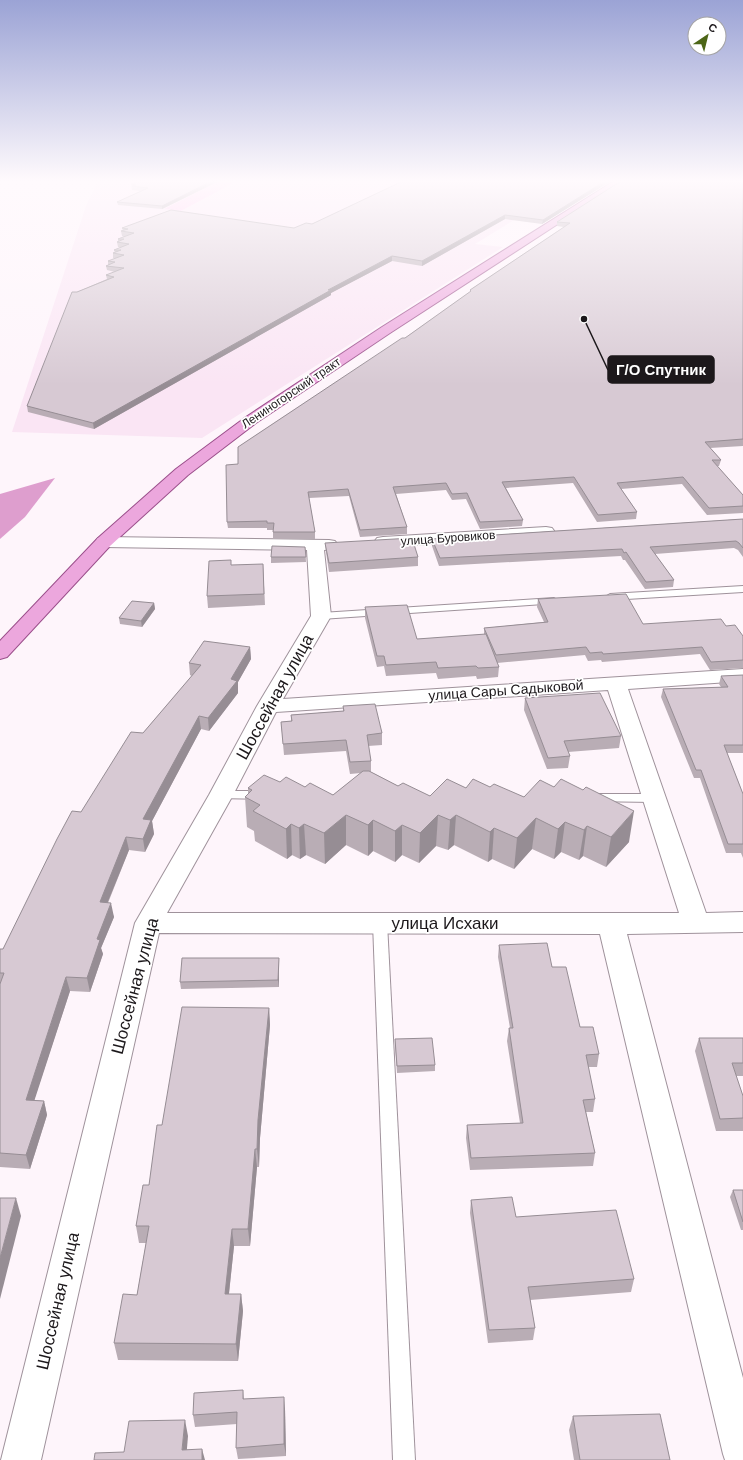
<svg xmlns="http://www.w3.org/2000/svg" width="743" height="1460" viewBox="0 0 743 1460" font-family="Helvetica,sans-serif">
<rect width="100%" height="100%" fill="#fef5fb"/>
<polygon fill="#fae5f4" points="98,181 219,181 164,209 181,211 237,181 571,181 555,195 475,244 503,247 202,438 12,432 86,206"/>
<polygon fill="#febeee" points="219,181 237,181 181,211 164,209"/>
<polygon fill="#de9ece" points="55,478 25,517 0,539 0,494"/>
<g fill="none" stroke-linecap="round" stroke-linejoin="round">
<defs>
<g id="service">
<polygon points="743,586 743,592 610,600 605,597 610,594"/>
<polygon points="554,598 559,601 558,603 321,619 316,616 321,613"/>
<polygon points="221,791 262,791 267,792 268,795 267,798 262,799 216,798 215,795 216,792"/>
<polygon points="590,794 654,794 659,795 660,798 659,801 654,802 585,801 584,798 585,795"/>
<polygon points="380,918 385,919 387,923 415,1460 393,1460 373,923 375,919"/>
</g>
<g id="minor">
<polygon points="546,527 552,528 555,532 552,536 383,547 377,546 374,542 377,538 383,537"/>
<path d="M104,537L329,540L335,541L338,545L335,549L324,550L331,616L283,699L743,669V681L628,689L706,913L743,912V932L627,934L743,1378V1460H725L723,1454L600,934L159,933L41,1460H1L135,923L209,795L257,706L311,616L307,550L104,547L98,546L95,542L98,538ZM608,690L679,913H167L233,795L276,712Z"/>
</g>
<polygon id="primary" points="614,181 624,181 390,333 256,423 188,475 110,546 7,657 0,659 0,641 98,538 176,469 246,417 382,327"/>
</defs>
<use href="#service" stroke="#9f929b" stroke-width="2"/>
<use href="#minor" stroke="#9f929b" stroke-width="2"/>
<use href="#primary" stroke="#9b4f8b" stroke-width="2"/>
<use href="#service" fill="#fff" fill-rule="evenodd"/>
<use href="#minor" fill="#fff" fill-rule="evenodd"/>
<use href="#primary" fill="#eca7dd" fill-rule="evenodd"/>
</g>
<g fill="#b9adb5">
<polygon points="219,181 162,209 118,205 117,202 142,191 132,190 131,184"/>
<polygon points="403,181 611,181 542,224 505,219 422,266 392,261 331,293 331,295 94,429 28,412 27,406 77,292 107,279 106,275 115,272 107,270 106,266 108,265 108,261 115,259 113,258 113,253 115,253 114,250 121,247 118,247 117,242 118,241 118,239 124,236 122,236 121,231 123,231 122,228 294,228 312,224"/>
<polygon points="743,181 743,446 710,448 721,460 719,466 717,466 743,495 743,513 707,515 682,484 621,489 637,512 636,519 597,522 573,483 506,488 523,520 522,526 480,529 466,499 452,500 446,490 396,494 407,527 407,534 360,537 349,496 309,498 315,532 315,539 273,539 273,530 267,530 267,528 228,528 227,522 238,464 405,338 470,292 470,290 564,227 557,226 557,222"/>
<polygon points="743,519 743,557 738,550 734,548 655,554 674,580 673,587 645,589 625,560 623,560 621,556 439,566 432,546 432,539"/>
<polygon points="325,543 418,557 418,566 329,572 326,552"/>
<polygon points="305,547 306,562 271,563 271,557"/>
<polygon points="263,564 265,605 208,608 207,596"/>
<polygon points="538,599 643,624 726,626 743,636 743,668 710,670 700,654 602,662 601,660 588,661 585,655 497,663 499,667 498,677 477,679 476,676 438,679 436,673 386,676 384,666 377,667 365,618 365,607 417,639 484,635 484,628 544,622 537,607"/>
<polygon points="154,603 155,609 142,627 120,624 119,618"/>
<polygon points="250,647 251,659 238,682 238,693 209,731 201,729 152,821 154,834 145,852 129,850 108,903 114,917 101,948 103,954 90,992 70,991 34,1100 44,1101 47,1115 30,1169 0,1167 0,949 3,949 81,812 143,733 192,676 190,675 189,663"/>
<polygon points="743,675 743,753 727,753 743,794 743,858 741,853 726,853 700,778 694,778 661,697 663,689 721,687 719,684 721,676"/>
<polygon points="525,698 621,736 619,748 568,752 570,756 568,768 547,769 524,710"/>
<polygon points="343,706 382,733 382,745 368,746 371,761 371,772 398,786 430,796 466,788 490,787 524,797 629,842 606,867 583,856 579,860 561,852 554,859 532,849 514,869 492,859 488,862 454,845 448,850 436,846 419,863 402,855 395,862 373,851 368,856 346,845 325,864 306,855 300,859 292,855 287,859 255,841 254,831 247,827 245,797 248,794 248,788 280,782 305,787 333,795 361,773 350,774 346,751 284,755 281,722 291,721 291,715 343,711"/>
<polygon points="499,945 552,967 580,1027 599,1054 597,1067 588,1067 595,1099 593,1112 586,1112 595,1153 593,1166 470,1170 466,1138 467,1125 520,1123 507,1041 509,1028 510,1028 498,957"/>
<polygon points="279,958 279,987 181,989 180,982"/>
<polygon points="269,1008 270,1025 260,1138 259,1167 257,1167 250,1246 234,1246 229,1294 241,1294 243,1311 238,1361 118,1360 114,1343 137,1295 146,1243 139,1243 136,1226 149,1185 162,1125"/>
<polygon points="699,1038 743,1038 743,1076 736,1076 743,1096 743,1131 716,1131 695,1051"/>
<polygon points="395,1039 435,1065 435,1071 397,1073 395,1045"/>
<polygon points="733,1190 743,1190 743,1230 741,1230 730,1197"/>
<polygon points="471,1200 634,1279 631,1292 530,1300 535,1328 533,1340 488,1343 470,1213"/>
<polygon points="243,1390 244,1399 285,1409 286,1456 238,1459 236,1448 237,1424 195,1427 193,1415"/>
<polygon points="573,1416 670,1460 574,1460 569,1430"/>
</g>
<g fill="#968d94">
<polygon points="212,181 219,181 162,209 162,206"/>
<polygon points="605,181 611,181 542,224 543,220"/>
<polygon points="505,215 505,219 422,266 422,261"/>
<polygon points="392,256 392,261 331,293 331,295 94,429 93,423 328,290"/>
<polygon points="154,603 155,609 142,627 141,621"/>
<polygon points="250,647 251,659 238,682 238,693 209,731 208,718"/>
<polygon points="199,716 201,729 152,821 154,834 145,852 143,839 143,819"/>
<polygon points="634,811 629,842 606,867 611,837"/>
<polygon points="346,815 346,845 325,864 324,833"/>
<polygon points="438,815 436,846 419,863 420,833"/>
<polygon points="456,815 454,845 448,850 450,820"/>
<polygon points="536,818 532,849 514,869 517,838"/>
<polygon points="373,820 373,851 368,856 368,825"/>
<polygon points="565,822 561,852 554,859 558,829"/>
<polygon points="291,824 292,855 287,859 286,829"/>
<polygon points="304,824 306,855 300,859 299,828"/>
<polygon points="402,825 402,855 395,862 395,831"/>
<polygon points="587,826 583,856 579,860 584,830"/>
<polygon points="494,828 492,859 488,862 490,832"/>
<polygon points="126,837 129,850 102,916 100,902"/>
<polygon points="111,903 114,917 101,948 103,954 90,992 87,978 97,939"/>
<polygon points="279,958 279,987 278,980"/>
<polygon points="66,977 70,991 30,1114 26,1100"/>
<polygon points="269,1008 270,1025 260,1138 259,1167 257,1149 258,1120"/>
<polygon points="44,1101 47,1115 30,1169 26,1155"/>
<polygon points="255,1149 257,1167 250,1246 248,1229"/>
<polygon points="16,1198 21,1216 0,1299 0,1258"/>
<polygon points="232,1229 234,1246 227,1311 225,1294"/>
<polygon points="241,1294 243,1311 238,1361 236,1344"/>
<polygon points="284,1397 285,1409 286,1456 284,1444"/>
<polygon points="185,1420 188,1436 186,1460 182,1450"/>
<polygon points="202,1449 205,1460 202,1460"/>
</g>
<g fill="#d7c9d3" stroke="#968d94">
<polygon points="140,181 212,181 162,206 117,202 148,188 132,186 136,185 131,184"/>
<polygon points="403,181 605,181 543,220 505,215 422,261 392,256 328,290 331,290 93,423 27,406 72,292 77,292 114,277 106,275 124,268 106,266 115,262 108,261 124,255 113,253 121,250 114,250 129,244 117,242 124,239 118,239 134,233 121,231 128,229 122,228 171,210 294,228 306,223 312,224"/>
<polygon points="621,181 743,181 743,439 705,442 721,460 712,460 743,495 743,506 709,508 683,477 617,483 637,512 598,515 574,477 502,482 523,520 480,522 467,493 452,494 446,483 393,487 407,527 360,530 348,489 308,492 315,532 273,532 274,523 267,523 267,521 227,522 226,465 238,464 238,447 402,338 405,338 471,291 470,290 570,223 557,222"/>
<polygon points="743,519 743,548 739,543 736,541 650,547 674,580 646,582 626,552 624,553 622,549 440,558 432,539"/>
<polygon points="412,538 418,557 329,563 325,543"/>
<polygon points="272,546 305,547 306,557 271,557"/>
<polygon points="231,560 231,565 263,564 264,594 207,596 209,561"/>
<polygon points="626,594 643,624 721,619 726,626 735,625 743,636 743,660 711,662 702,647 603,654 602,652 590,653 586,647 496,655 484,628 548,622 538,599"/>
<polygon points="132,601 154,603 141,621 119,618"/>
<polygon points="407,605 417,639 486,634 499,667 478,668 476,666 438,668 436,662 386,665 384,656 377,656 365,607"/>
<polygon points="204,641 250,647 231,679 237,681 208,718 199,716 143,819 151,820 143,839 126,837 100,902 111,903 97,939 100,940 87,978 66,977 26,1100 44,1101 26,1155 0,1153 0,984 4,973 0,973 0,949 3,949 57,839 72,811 81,812 131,732 143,733 201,665 189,663"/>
<polygon points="743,675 743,745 724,745 743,794 743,844 728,844 701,770 696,770 663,689 728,687 721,676"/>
<polygon points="600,693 621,736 564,741 570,756 548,758 525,698"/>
<polygon points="375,704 382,733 367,735 371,761 350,762 346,740 283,744 281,722 292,721 291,715 344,711 343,706"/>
<polygon points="363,771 369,771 398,786 403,783 430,796 447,779 466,788 473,779 490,787 494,784 524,797 540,780 554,787 561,779 583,790 586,787 634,811 611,837 587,826 584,830 565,822 558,829 536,818 517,838 494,828 490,832 456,815 450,820 438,815 420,833 402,825 395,831 373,820 368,825 346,815 324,833 304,824 299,828 291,824 286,829 253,811 260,805 245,797 252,790 248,788 264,775 280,782 286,777 305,787 310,783 333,795"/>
<polygon points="547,943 552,967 566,967 580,1027 593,1027 599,1054 586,1055 595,1099 583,1100 595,1153 471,1158 467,1125 523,1123 509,1028 513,1028 499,945"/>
<polygon points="182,958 279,958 278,980 180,982"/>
<polygon points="182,1007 269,1008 258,1120 257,1149 255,1149 248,1229 232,1229 225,1294 241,1294 236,1344 114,1343 123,1294 137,1295 149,1226 136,1226 143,1185 149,1185 157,1125 162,1125"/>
<polygon points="432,1038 435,1065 397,1066 395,1039"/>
<polygon points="699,1038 743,1038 743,1063 732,1063 743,1096 743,1118 720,1119"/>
<polygon points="733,1190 743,1190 743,1222"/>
<polygon points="512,1197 516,1217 616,1210 634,1279 528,1287 535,1328 489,1330 471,1200"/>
<polygon points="0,1198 16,1198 0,1258"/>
<polygon points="243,1390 243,1399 284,1397 284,1444 236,1448 237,1412 193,1415 194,1393"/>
<polygon points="660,1414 670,1460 580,1460 573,1416"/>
<polygon points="185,1420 182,1450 202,1449 202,1460 94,1460 95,1453 124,1452 129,1421"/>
</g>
<linearGradient id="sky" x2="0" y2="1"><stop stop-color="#9ba3d5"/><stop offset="0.47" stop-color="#fffafd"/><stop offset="1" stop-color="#fffafd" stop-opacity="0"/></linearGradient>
<rect width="743" height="385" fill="url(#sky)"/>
<g text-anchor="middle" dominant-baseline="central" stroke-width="3.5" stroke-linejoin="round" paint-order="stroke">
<g font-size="12" fill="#1c181b" stroke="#fff">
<text transform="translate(291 393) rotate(-34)">Лениногорский тракт</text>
<text transform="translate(448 538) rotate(-4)">улица Буровиков</text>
</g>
<g font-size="14" fill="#1c181b" stroke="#fff">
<text transform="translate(506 690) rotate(-4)">улица Сары Садыковой</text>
</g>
<g font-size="17" fill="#1c181b" stroke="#fff">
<text transform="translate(275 697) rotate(-61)">Шоссейная улица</text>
<text x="445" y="923">улица Исхаки</text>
<text transform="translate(135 986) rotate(-75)">Шоссейная улица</text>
<text transform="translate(58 1301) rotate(-77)">Шоссейная улица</text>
</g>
</g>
<path fill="none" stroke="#1c181b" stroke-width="1.5" d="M584 319L608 370"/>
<circle fill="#1c181b" stroke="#fff" stroke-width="1.5" cx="584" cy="319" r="4"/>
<rect fill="#1c181b" stroke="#1c181b" stroke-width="1.5" x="608" y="356" width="106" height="27" rx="4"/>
<g font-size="15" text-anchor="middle" font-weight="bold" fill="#fff">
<text x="661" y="375">Г/О Спутник</text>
</g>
<g transform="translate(707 36) rotate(35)"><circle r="19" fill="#ffffff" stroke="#a4a3a4"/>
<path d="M0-3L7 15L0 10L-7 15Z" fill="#4d6617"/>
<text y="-6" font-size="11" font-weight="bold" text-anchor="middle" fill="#1c181b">С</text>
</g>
</svg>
